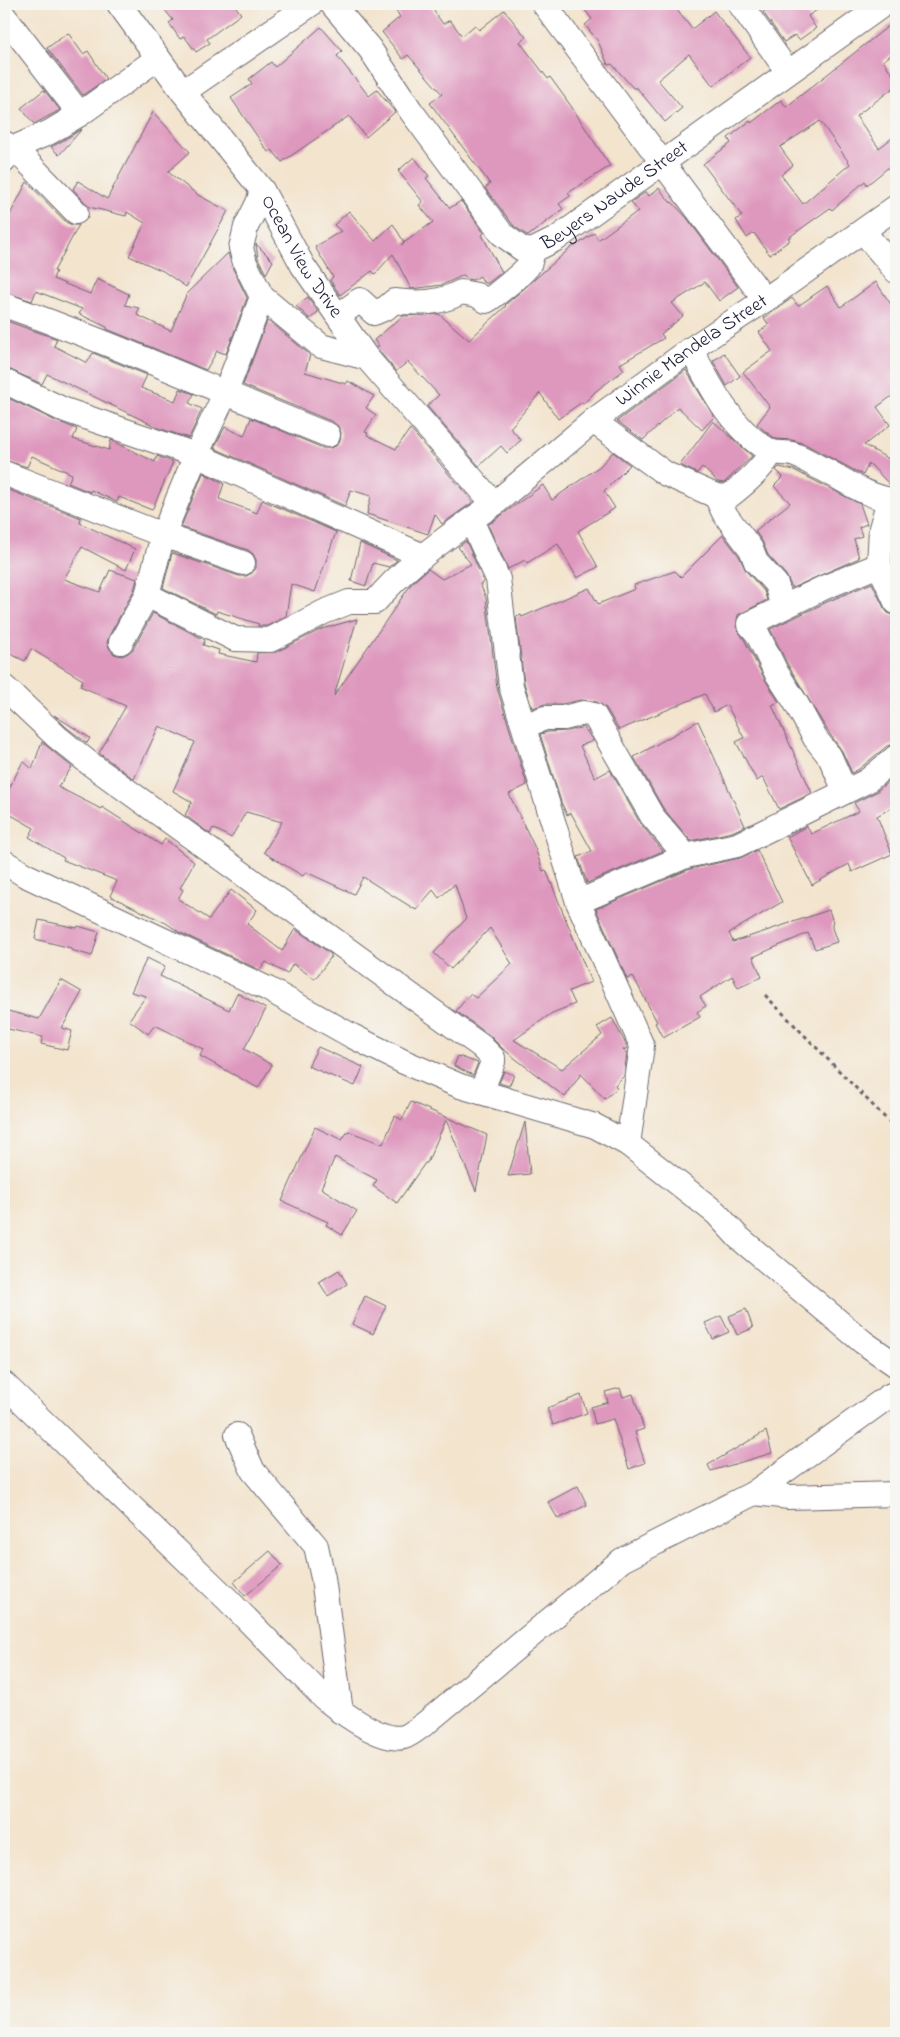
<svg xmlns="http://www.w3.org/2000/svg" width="900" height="2037" viewBox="0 0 900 2037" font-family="'Indie Flower',sans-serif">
<rect width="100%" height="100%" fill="#f6f6f2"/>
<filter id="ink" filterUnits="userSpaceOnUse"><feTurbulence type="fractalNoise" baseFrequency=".02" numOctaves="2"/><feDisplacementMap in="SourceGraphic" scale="10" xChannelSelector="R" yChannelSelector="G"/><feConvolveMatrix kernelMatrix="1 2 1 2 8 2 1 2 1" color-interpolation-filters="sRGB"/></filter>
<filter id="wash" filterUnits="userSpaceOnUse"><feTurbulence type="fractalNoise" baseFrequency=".0096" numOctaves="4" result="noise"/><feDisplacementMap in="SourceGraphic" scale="20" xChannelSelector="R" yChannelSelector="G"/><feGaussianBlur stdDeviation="1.12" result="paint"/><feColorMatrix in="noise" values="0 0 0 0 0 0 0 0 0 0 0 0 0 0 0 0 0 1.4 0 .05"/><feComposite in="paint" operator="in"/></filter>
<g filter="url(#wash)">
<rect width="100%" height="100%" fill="#f3e4ce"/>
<g id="blocks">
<g fill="#de97bd" fill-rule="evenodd">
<polygon points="160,4 234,4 241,14 207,39 210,43 196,52 184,36 180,39 169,23 173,20"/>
<polygon points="392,4 429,4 443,24 450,20 462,36 475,25 479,30 504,10 526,37 520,42 548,79 550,77 571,106 610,166 568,193 570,196 559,204 563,209 528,236 513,225 485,188 490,184 430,103 442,94 408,55 403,59 382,32 400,17"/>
<polygon points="580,4 672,4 692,29 714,11 750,57 713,86 689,54 658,80 682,108 665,122 637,88 633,88 612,64 608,65 598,41 585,25 592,19"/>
<polygon points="774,4 826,4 808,16 816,28 799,40 795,35 784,42 763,12"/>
<path d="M896,20V51L883,61L896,79V86L856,116L879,148L896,135V161L867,185L865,181L832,210L830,208L788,238L790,240L770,255L754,233L747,238L736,220L742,216L703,164L731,143L728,138L750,121L751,123L781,100L786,107ZM820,121L850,164L803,204L781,175L793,165L780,147Z"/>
<polygon points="321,27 342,51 337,56 369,96 377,90 395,112 366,137 349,116 282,162 272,150 268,152 231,98 252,84 249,79 271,62 275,67"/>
<polygon points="68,33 83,54 88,51 106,79 83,95 47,48"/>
<polygon points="44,90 60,110 34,124 21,108"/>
<polygon points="153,112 190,152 168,172 198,195 228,211 186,287 163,271 129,256 145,223 127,212 126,216 89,207 73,189 78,181 107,199"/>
<polygon points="82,129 59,155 51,147 57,144"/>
<polygon points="414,157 429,176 426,178 450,208 461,201 484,233 482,235 502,272 488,283 484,283 480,276 473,280 467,279 464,275 442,285 411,289 393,254 375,274 372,271 340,295 330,280 333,277 315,247 341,231 334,225 349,211 375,241 393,224 404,242 401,245 433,222 419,205 423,202 398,171"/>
<polygon points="27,182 66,222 72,225 79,225 54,271 56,271 53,279 90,294 97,279 129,294 125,305 139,308 137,315 171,331 187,293 228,253 233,269 247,298 226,354 217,351 206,370 107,329 107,327 79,314 82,309 36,291 32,301 4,292 4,226"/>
<polygon points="659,188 671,203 672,202 687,218 738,287 719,301 705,282 672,303 683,316 661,334 664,338 620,364 624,370 596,391 584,403 582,402 558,419 540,393 510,428 521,440 507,453 501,446 479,466 427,406 439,395 408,362 396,371 378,350 376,347 379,346 374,340 403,316 439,314 469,340 506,306 505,305 573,246 574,247 594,233 598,240 638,211 631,202 646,192 649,196"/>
<polygon points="256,244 273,261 266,274 258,258"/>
<polygon points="876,282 896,312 896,393 877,407 890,425 864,445 896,463 896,487 891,486 869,463 863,475 805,444 792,440 776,439 765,431 757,424 770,407 743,372 772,351 759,332 769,325 764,318 792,298 798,306 827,286 841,307"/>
<polygon points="308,297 318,312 310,319 296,306"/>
<polygon points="4,320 57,339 54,346 87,363 93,353 147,375 141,388 175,401 180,389 194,394 189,403 202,409 189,438 161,429 47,374 42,384 4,367"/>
<polygon points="267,321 273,324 310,355 305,372 346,384 348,381 374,396 366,408 376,415 365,432 368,433 367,435 396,449 410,429 473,502 442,524 435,514 428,534 367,514 371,496 351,490 345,506 214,448 225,427 244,436 251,418 323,448 330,448 336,446 340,441 341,433 338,426 333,422 243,385"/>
<polygon points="724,353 740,376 727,386 713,361"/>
<polygon points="686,370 714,417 702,430 678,407 643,440 617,421"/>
<polygon points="10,399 56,421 77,429 73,439 109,450 111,440 155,462 157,456 173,462 152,510 119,497 117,502 91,490 90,492 68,483 72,474 32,456 27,467 4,460 4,412"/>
<polygon points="713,421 752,456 724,483 718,482 702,467 697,473 680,465"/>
<polygon points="613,452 630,465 604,491 615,508 578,531 598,567 577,578 558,544 527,563 525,560 508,569 488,525 543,485 552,500 600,466"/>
<polygon points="779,467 794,470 860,504 867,524 859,527 862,536 854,539 859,558 792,588 786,575 768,555 762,541 755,531 790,503 774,486 783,477 776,470"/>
<polygon points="203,473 224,483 219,499 257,513 262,500 336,532 315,592 291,584 286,616 267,626 258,626 259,624 217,611 216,614 163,588 172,553 239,576 246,576 252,573 256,568 256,560 253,554 248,550 181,527"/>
<polygon points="4,488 81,518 80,523 135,549 126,570 82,547 64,579 100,592 110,570 137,579 134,590 109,636 107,643 110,649 114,654 122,656 128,653 133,649 153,613 205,640 203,645 219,650 218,654 256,662 257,653 276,652 322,629 357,619 334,696 412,583 428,569 442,579 471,564 458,547 466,541 484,582 480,584 486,598 497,688 527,785 509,794 535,848 543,871 546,870 591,982 569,991 575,1004 552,1013 514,1040 562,1069 602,1035 597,1027 612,1018 628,1048 623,1050 627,1053 624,1076 615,1085 617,1088 605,1099 581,1074 565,1097 503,1049 489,1035 456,1011 470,994 476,998 512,964 490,928 451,969 434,953 466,919 455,884 439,898 433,890 416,910 363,877 354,894 306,872 303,876 271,857 264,852 282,822 246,812 231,838 213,828 210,834 185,815 192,802 173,791 195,742 159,726 134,779 99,753 126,706 80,686 83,680 31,649 25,661 4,651"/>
<polygon points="723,535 739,556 746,571 764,591 767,600 738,615 736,627 745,641 764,678 779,702 772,705 812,793 779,809 763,777 757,781 736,742 744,738 727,705 714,712 705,694 619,730 606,708 597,702 581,700 562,704 545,704 532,708 524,683 516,617 521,615 522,617 589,588 598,604 635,589 634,585 675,571 681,577"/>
<polygon points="360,543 397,560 389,567 373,563 366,586 351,581"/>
<polygon points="872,583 884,608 888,613 896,616 896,744 887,746 859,769 852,773 842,751 827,730 788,665 770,629 829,601"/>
<polygon points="54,715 90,738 87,743 66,727"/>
<polygon points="698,721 745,826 732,832 691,841 663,808 634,757"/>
<polygon points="584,727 593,741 580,746 595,778 610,770 640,823 663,851 587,883 578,857 592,851 571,813 567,815 561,802 540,734 548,732 567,731"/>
<polygon points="42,742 72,767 58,787 101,809 102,807 161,845 165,839 194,862 180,888 183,890 178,899 209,919 231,890 257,910 247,924 282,951 295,929 331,954 331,957 315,979 293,964 287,974 266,962 260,970 179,932 166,923 110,896 117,881 63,860 64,858 29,837 34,828 4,811 4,799 23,761 32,769"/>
<polygon points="896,775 896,805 877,816 892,854 852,872 849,864 812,885 787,837 807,826 811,834 859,811 854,803 876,792"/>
<polygon points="757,850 782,902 729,933 733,942 829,910 833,922 832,923 832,928 837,942 815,949 808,933 753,957 762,977 738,988 732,976 700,997 706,1006 697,1012 700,1017 663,1038 655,1023 657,1022 633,976 627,979 596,909 690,869 740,858"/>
<polygon points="39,920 77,928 78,926 99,932 92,956 71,950 71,948 35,939"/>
<polygon points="147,958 165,967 160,976 229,1010 237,993 266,1009 244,1049 272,1065 258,1088 200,1056 203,1049 155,1025 148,1034 129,1020 146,996 131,992"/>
<polygon points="61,980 82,992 62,1028 72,1031 67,1050 41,1044 43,1037 4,1028 4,1010 39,1019"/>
<polygon points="318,1047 363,1067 355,1086 308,1066"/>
<polygon points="458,1056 478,1063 473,1075 454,1066"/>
<polygon points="504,1071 514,1075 509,1086 499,1083"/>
<polygon points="411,1102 487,1135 476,1191 446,1120 427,1163 425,1163 397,1203 373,1186 377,1180 335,1157 321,1188 357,1211 342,1235 326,1225 328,1222 282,1201 315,1127 342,1140 348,1131 383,1144 395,1116 402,1120"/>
<polygon points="525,1122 530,1174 508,1176"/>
<polygon points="339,1270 347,1284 328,1296 319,1282"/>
<polygon points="365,1296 386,1306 373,1334 352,1324"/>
<polygon points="746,1309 753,1328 737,1335 729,1316"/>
<polygon points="721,1316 729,1332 713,1339 705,1323"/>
<polygon points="620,1388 623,1397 633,1394 644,1429 635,1432 645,1463 629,1469 613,1419 595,1424 591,1407 608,1402 605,1392"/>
<polygon points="581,1395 587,1413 553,1425 547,1408"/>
<polygon points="766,1431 772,1453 711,1471 708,1465"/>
<polygon points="578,1486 587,1505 558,1519 548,1502"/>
<polygon points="270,1551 282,1565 245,1596 234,1582"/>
</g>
</g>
</g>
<g filter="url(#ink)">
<use href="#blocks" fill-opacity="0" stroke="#6b666e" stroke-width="1"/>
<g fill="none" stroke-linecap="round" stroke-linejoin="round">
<defs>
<g id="minor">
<path id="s1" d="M119,4L183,92L262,190L303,266L367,358L494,504"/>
<path id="s2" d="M332,4L370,49L411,111L502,234L522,249L532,251L556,239L884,4"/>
<polyline points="544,4 765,300 778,291"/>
<polyline points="740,4 788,72"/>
<polyline points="4,16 80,114"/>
<polyline points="183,92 311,4"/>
<polyline points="4,143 14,148 76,212"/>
<polyline points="4,161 14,148 50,132 80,114 158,58"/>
<polyline points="262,190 258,203 246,227 241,248 245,263 262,297 321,346 367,358"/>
<polyline points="863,231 896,271"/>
<path d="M4,305C113,343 220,392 328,435"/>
<path d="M338,316L360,300L374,313L386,308L394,301C416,304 442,303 461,292L477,295L486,301C493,298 524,272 528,266C531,261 532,256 532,251"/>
<path d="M691,349C710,386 732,430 770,451C776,454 785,452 792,454C803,457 813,465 823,469C848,482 867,497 896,501"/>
<polyline points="4,381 62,409 196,455 423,556"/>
<path d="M593,421L666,474L716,496L728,497C745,484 760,471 772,452"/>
<polyline points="4,473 163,535 243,563"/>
<polyline points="716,496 724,513 751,549 756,562 776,584 783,607"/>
<polyline points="889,500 881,528 879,565 896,602"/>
<path d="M147,595L235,639L270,640L324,612L349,602H375C402,569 437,545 471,520"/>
<polyline points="121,642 147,595 163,535 196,455 225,394 262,297"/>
<polyline points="4,687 57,737 89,763 481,1046 493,1058 493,1062 481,1092"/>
<polyline points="524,726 545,718 564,718 584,713 594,715 652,816 686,856"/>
<polyline points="845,791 830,757 815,738 796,703 776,672 757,633 749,624 823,588 879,565"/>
<polyline points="4,862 25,875 268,989 352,1036 404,1062 460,1086 595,1126 628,1144 716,1213 738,1237 863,1342 896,1365"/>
<polyline points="578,902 686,856 737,845 867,781 896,757"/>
<path id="s3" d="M628,1144L642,1046L578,902L511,686L498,579L471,520L494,504L593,421L691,349L765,300L896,207"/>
<path d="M4,1384L228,1600L324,1698C340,1711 382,1743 404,1737C411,1735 421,1726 427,1722L622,1560L754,1493L889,1396L896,1393"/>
<polyline points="237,1435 253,1471 316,1546 323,1578 341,1712"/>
<polyline points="754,1493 789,1497 896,1494"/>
</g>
</defs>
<use href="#minor" stroke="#6b666e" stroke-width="26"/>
<polyline stroke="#6b666e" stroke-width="3" stroke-dasharray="4 4" stroke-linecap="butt" points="765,995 896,1129"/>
<use href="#minor" stroke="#fff" stroke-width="24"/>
</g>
</g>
<g text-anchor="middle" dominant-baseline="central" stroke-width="4" stroke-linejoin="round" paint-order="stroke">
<g font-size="20" fill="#22223b" stroke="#f6f6f2">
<text stroke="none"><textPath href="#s2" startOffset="421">Beyers Naude Street</textPath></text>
<text stroke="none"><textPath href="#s1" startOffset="312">Ocean View Drive</textPath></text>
<text stroke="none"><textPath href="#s3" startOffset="934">Winnie Mandela Street</textPath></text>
</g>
</g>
<rect width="900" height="2037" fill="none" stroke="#f6f6f2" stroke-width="20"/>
</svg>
